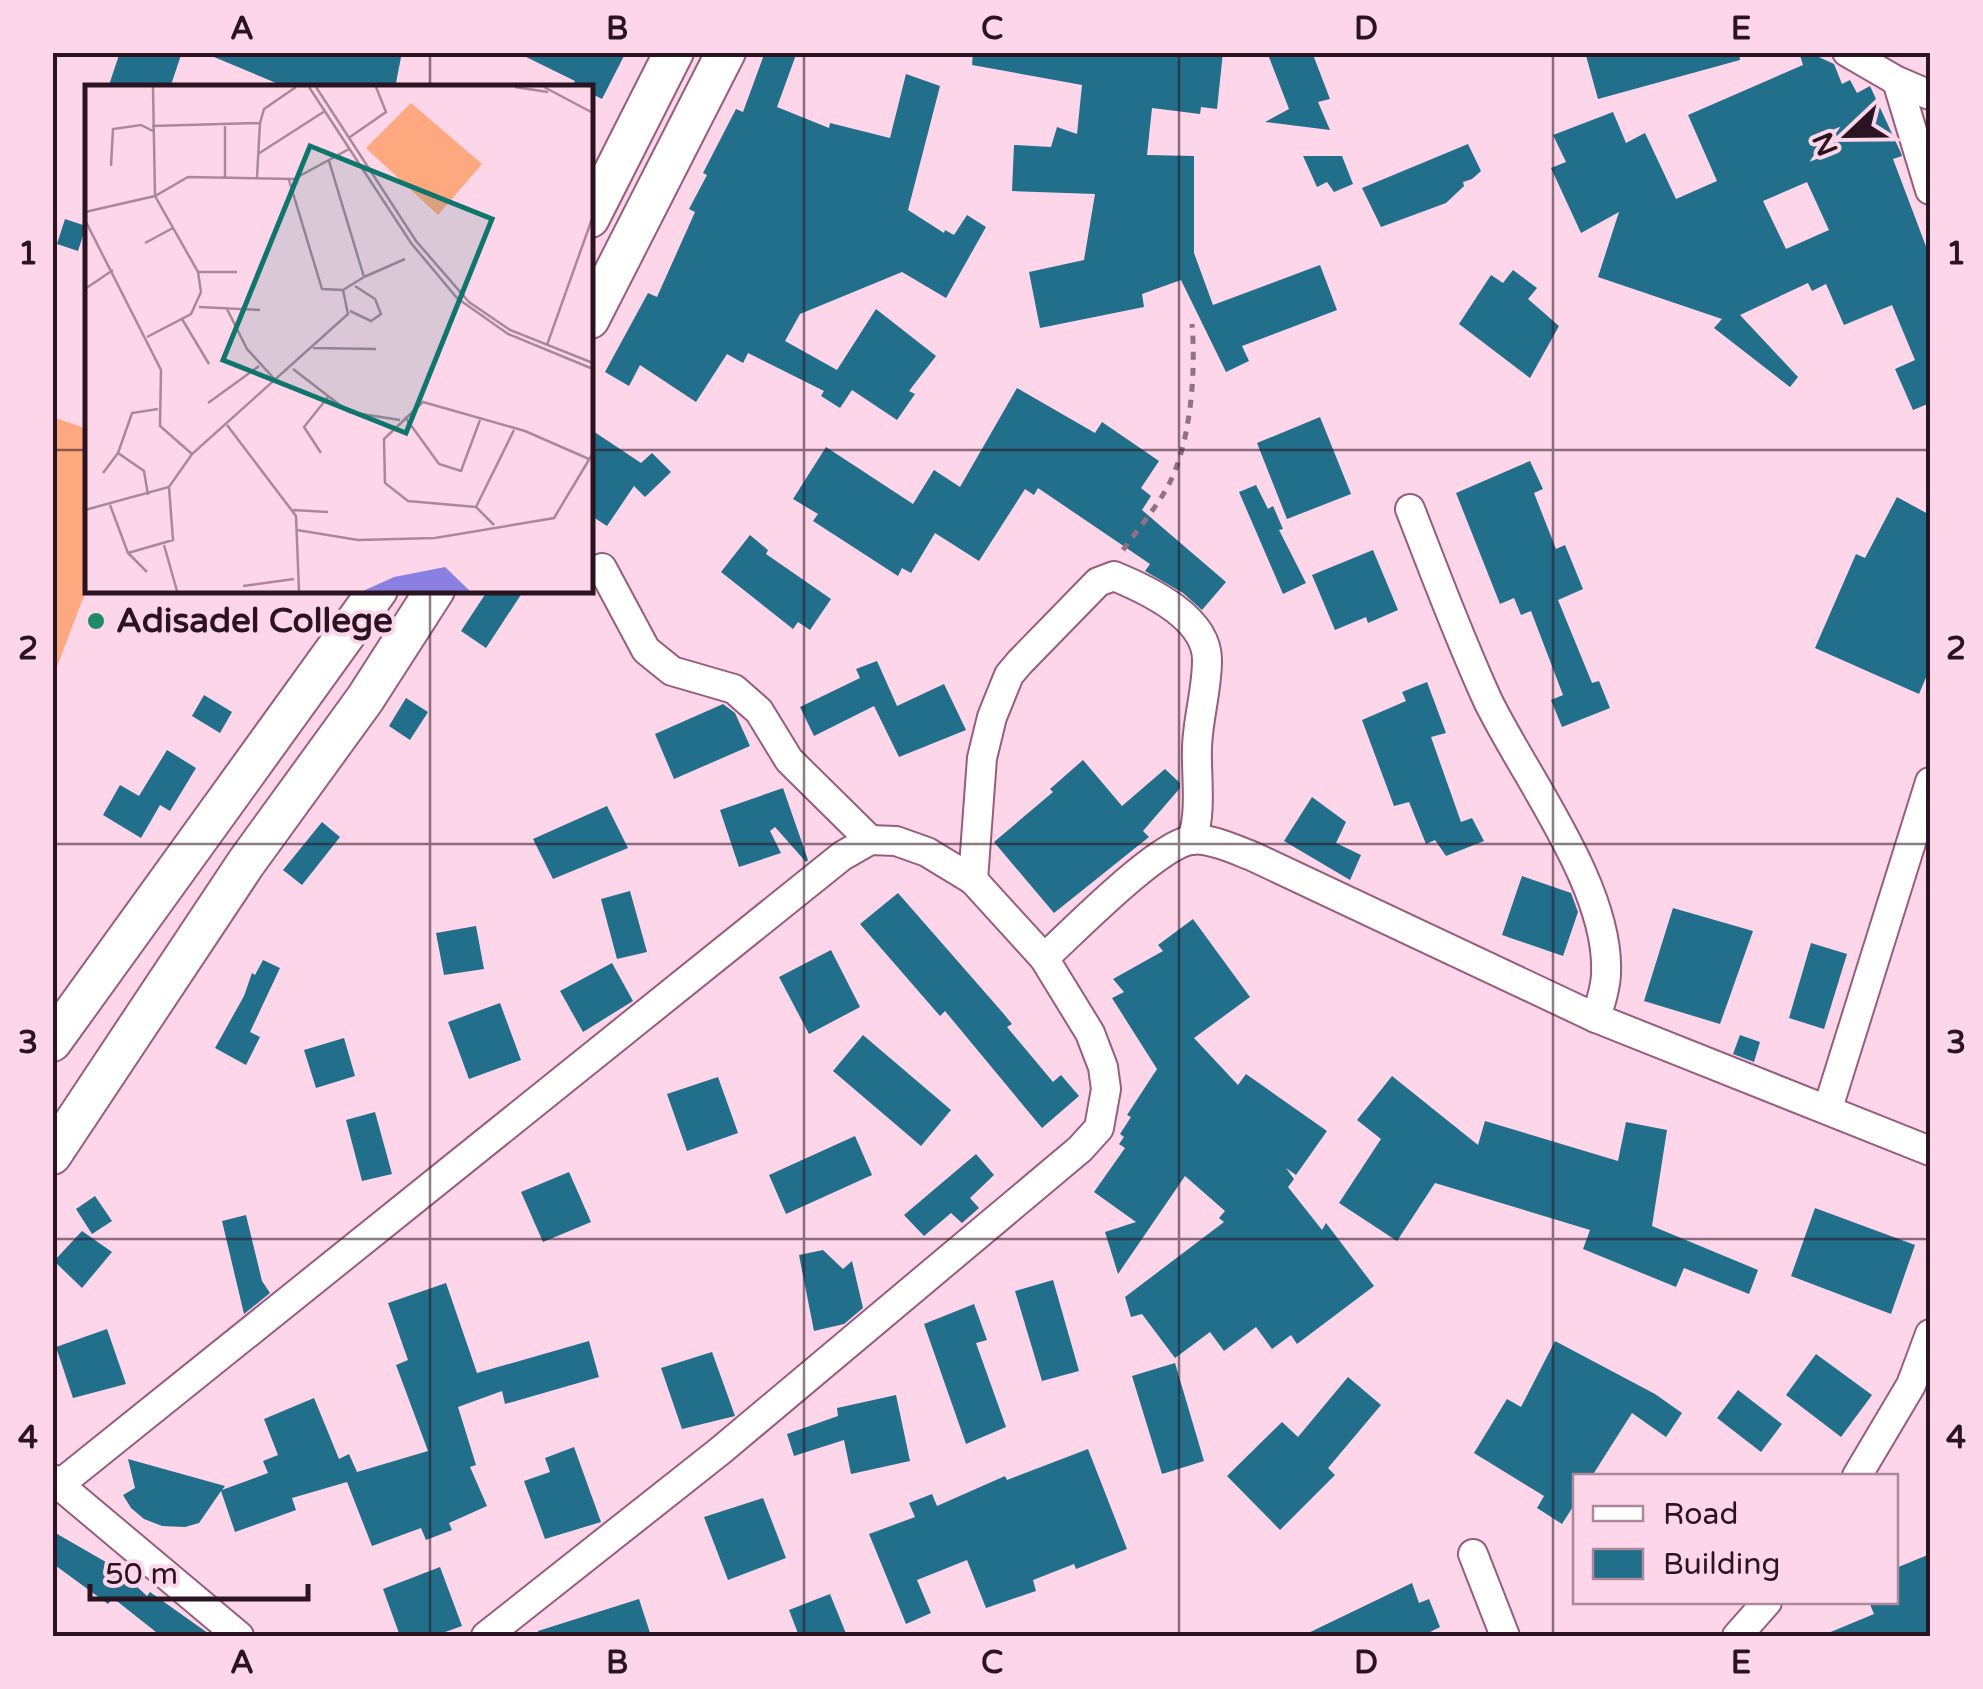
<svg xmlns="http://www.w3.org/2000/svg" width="1983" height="1689" viewBox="0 0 1983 1689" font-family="'Varela Round',sans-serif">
<rect width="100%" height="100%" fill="#fed6ea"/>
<polygon fill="#fea87f" points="53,417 87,429 87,588 53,677"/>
<g fill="#226f8b" fill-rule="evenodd">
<polygon points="120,52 182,52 170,88 108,88"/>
<polygon points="202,52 402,52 395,88 288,88"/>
<polygon points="516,52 626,52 602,99 590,93 590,88 578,88 573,85 575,81"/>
<polygon points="765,52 797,52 777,107 829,128 830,123 890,138 906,74 940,86 908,210 944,233 945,230 954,235 967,215 986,227 946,298 902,272 800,314 785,341 837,370 876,309 936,356 909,391 915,394 897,420 852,390 840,408 821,396 824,391 748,353 743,363 727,354 696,402 640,365 629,386 605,372 648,293 657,297 695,212 689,209 707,175 703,173 736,109 743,112"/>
<polygon points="973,52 1223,52 1217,109 1201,107 1200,114 1152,108 1147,155 1194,156 1194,253 1213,305 1320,265 1337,310 1242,346 1249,361 1226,372 1181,280 1142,294 1144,307 1040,328 1029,272 1084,260 1095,194 1012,191 1014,145 1051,147 1057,127 1077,134 1082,85 972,65"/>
<polygon points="1267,52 1312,52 1330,99 1318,102 1330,130 1265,122 1289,109"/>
<polygon points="1585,52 1739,52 1740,60 1598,99"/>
<path d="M1799,52H1808L1834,64L1842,84L1850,80L1857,93L1870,86L1901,153L1902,156L1893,159L1930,257V403L1913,410L1895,369L1915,360L1892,305L1844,325L1826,284L1812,291L1808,283L1740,315L1798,377L1790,387L1714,328L1722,319L1598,277L1619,212L1581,233L1551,168L1566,162L1553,135L1613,112L1626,143L1645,133L1676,199L1717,181L1688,115L1803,65ZM1807,182L1829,230L1786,249L1763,201Z"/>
<polygon points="1468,144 1481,171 1472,179 1463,182 1464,186 1446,203 1381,227 1362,188"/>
<polygon points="1303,156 1342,156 1353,184 1334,192 1327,182 1317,187"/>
<polygon points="65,219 86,226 78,251 57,244"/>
<polygon points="1513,270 1537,288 1528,299 1559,326 1530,378 1459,324 1491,275 1503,283"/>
<polygon points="1017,388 1095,433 1102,422 1159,461 1141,488 1151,496 1142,510 1226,582 1202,610 1183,593 1145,571 1150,564 1038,488 1034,495 1025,489 979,561 935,533 911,573 902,568 898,576 813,521 818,514 793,499 826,447 913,504 934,470 960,487"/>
<polygon points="1320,417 1351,494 1287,519 1257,443"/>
<polygon points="590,429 641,463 652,453 671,472 645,497 634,486 607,526 590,515"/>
<polygon points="1530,461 1543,489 1534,493 1556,549 1565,545 1583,589 1558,600 1592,683 1599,681 1610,708 1562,727 1551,700 1563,695 1531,611 1521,615 1514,598 1500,604 1456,493"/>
<polygon points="1256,485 1268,509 1273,506 1283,529 1279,530 1306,583 1283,594 1239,492"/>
<polygon points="1897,497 1930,515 1930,668 1919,694 1815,648 1856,554 1865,558"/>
<polygon points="750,535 768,550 766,554 831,599 810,630 798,622 793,629 721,572"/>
<polygon points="1373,550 1398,610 1368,623 1366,617 1335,630 1312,575"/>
<polygon points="488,590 524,590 486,648 461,631"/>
<polygon points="877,661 897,706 944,684 966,730 899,757 874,706 814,736 800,707 860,678 856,669"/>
<polygon points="1427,682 1446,733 1431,737 1461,822 1472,818 1484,841 1446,856 1435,840 1426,844 1409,802 1394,806 1362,720 1406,701 1402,692"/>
<polygon points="204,695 232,712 220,733 192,716"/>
<polygon points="406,698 428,712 410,740 389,726"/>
<polygon points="723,704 735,713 750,746 674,779 655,734"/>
<polygon points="167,750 196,768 170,811 160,805 141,838 103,815 120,785 139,796"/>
<polygon points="1083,760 1122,806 1165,769 1180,783 1180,788 1143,831 1149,837 1054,913 994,842 1053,792 1050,789"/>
<polygon points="783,788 808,860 806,862 775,827 770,831 781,853 739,867 720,810"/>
<polygon points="1312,797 1346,822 1336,843 1361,855 1350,880 1284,841"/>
<polygon points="607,806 628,848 553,879 533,839"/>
<polygon points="322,822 340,837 302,885 283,870"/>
<polygon points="1522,876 1571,893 1578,912 1563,956 1502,935"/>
<polygon points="630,891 647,952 617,959 601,899"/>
<polygon points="898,893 1003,1013 1012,1024 1007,1027 1053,1082 1061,1075 1079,1096 1042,1128 945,1011 940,1016 860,924"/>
<polygon points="1673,908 1753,931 1720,1024 1644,1001"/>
<polygon points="1193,919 1250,997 1194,1038 1238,1085 1246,1074 1327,1131 1296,1175 1286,1168 1294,1179 1288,1187 1322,1230 1326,1223 1374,1286 1297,1344 1291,1335 1272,1349 1256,1327 1224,1351 1210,1332 1175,1358 1142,1314 1131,1317 1125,1297 1224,1222 1219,1218 1225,1211 1185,1176 1118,1274 1105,1232 1136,1222 1094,1192 1125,1148 1119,1144 1124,1137 1120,1134 1131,1117 1127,1115 1157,1069 1112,998 1124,992 1113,979 1163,951 1158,945"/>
<polygon points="476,926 484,969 444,975 436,933"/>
<polygon points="1811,943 1847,954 1824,1029 1789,1018"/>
<polygon points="831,950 860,1007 809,1034 779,977"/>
<polygon points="263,960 280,968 250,1032 260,1037 246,1065 215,1048 244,996 252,973 255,975"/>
<polygon points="612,963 633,1001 583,1032 560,991"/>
<polygon points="500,1003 521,1060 469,1079 448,1022"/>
<polygon points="863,1035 951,1110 921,1146 833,1071"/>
<polygon points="1740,1035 1760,1042 1754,1062 1733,1054"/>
<polygon points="344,1038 355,1076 316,1088 304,1050"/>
<polygon points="1392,1076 1478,1145 1485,1121 1618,1161 1626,1122 1667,1130 1652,1226 1758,1270 1749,1294 1684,1268 1676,1287 1583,1249 1590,1230 1435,1183 1397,1241 1339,1203 1381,1139 1357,1120"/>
<polygon points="718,1077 738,1133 687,1151 667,1094"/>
<polygon points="375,1112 392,1174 362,1181 346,1120"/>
<polygon points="855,1136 872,1175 786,1214 769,1175"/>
<polygon points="976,1154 994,1175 970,1198 979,1208 962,1223 951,1213 924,1236 904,1215"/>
<polygon points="569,1172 591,1222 543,1242 521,1192"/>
<polygon points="95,1196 112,1221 92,1234 76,1209"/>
<polygon points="1815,1208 1915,1245 1891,1314 1791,1276"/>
<polygon points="246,1215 262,1281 270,1293 244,1314 222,1221"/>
<polygon points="82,1231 112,1252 82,1288 54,1261"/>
<polygon points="823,1250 843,1269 852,1261 863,1308 844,1324 814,1331 799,1255"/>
<polygon points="1053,1280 1079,1371 1042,1381 1015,1291"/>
<polygon points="446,1283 477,1373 589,1341 599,1377 505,1404 502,1391 458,1407 476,1465 470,1467 487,1506 449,1523 452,1530 426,1540 421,1528 372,1546 347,1482 292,1498 296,1510 235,1532 221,1491 199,1523 185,1527 162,1526 144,1519 131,1508 123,1495 135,1488 128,1459 225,1486 222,1490 268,1473 263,1461 278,1455 264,1419 314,1398 339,1459 349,1454 357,1472 428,1451 396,1365 408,1360 388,1303"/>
<polygon points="974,1304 987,1340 976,1343 1006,1427 966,1444 924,1324"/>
<polygon points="107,1329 126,1384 73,1398 56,1347"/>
<polygon points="1555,1341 1655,1394 1682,1413 1666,1437 1632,1413 1592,1476 1576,1476 1576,1502 1562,1524 1537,1508 1544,1496 1474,1453 1507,1399 1521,1407"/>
<polygon points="712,1352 735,1416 682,1429 661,1368"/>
<polygon points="1816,1354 1872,1395 1841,1437 1786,1395"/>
<polygon points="1175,1363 1204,1461 1162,1474 1132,1376"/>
<polygon points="1348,1377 1381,1405 1328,1468 1335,1475 1280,1530 1227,1476 1282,1422 1298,1437"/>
<polygon points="1738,1390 1782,1424 1761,1452 1717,1418"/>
<polygon points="896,1395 910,1461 851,1474 844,1440 794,1456 787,1434 838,1416 837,1408"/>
<polygon points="574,1447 601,1522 545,1539 524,1481 550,1472 545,1458"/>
<polygon points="1088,1449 1127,1549 1076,1569 1074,1564 1033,1580 1036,1591 986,1608 967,1560 917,1580 931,1613 906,1624 869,1534 915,1517 909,1503 932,1494 937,1506 1005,1476 1007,1480"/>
<polygon points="763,1498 786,1558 728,1580 704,1517"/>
<polygon points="52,1531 118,1569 147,1596 150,1592 212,1636 161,1636 113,1598 108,1604 52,1563"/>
<polygon points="1930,1554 1930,1632 1919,1636 1821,1636 1874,1614 1869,1602 1896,1602 1896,1568"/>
<polygon points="440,1567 462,1626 434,1636 400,1636 383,1589"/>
<polygon points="1412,1583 1419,1603 1429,1599 1440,1627 1422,1636 1302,1636"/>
<polygon points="830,1594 847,1636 799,1636 789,1610"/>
<polygon points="639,1599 651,1636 539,1636 538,1631"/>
</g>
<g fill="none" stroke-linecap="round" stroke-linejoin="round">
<defs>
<g id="street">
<polyline points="1847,52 1897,81 1930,95"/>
<polyline points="1897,81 1930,190"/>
<path d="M1410,509C1435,573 1459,638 1488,701C1525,777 1610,887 1606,973C1606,988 1600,1004 1596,1018"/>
<polyline points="602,568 646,650 672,671 734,689 759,711 789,760 870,840"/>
<path d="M973,880L982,758L992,717L1009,675L1020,662L1098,582L1114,576C1148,590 1208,618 1207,661C1207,689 1198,718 1197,747C1196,776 1202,812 1192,840"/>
<polyline points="1828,1108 1930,782"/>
<polyline points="1857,1476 1911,1385 1930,1334"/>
<polyline points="52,1479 239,1636"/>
<path d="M60,1484L842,856L870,840L896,841L927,852L973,880L1044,958C1073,932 1156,846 1191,840C1209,837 1236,850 1252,856L1596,1018L1930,1151"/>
<polyline points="1473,1554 1505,1636"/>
<polyline points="486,1636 720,1451 1080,1149 1099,1128 1106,1089 1103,1067 1090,1033 1044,958"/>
<polyline points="1737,1636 1767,1602"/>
</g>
<g id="secondary">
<polyline points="590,218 674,52"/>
<polyline points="590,319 726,52"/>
<polyline points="52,1042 378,590"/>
<polyline points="52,1155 246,863 365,699 435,590"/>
</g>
</defs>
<use href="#street" stroke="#965d7c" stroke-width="32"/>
<use href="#secondary" stroke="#965d7c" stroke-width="42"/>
<path stroke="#917182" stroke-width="5" stroke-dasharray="8 8" stroke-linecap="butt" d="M1123,550C1138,529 1156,508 1168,486C1191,443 1196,372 1192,324"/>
<use href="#street" stroke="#fff" stroke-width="28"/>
<use href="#secondary" stroke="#fff" stroke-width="38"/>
</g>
<path fill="none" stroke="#2b1421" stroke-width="2.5" stroke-opacity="0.55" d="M430,52V88M804,52V1636M1179,52V1636M1553,52V1636M52,450H88M590,450H1930M430,590V1636M52,844H1930M52,1239H1930"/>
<circle fill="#1e8a68" stroke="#fed6ea" stroke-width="4" cx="96" cy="621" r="10"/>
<g text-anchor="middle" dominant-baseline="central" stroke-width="8" stroke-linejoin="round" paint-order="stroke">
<g font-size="35" font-weight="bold" fill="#2b1421" stroke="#fed6ea" text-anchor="start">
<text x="116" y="621">Adisadel College</text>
</g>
</g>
<g transform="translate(85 85)">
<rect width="508" height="508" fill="#fed6ea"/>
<path d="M326,18L397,79L353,130L281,63Z" fill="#fea87f"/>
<path d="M360,482L385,506H278L309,492Z" fill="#8a80e1"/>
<path fill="none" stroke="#aa889a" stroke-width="2.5" d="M224,2L326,158L372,213L423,249L508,284M231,2L331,156L384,217L425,245L508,278M430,2L463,7M459,2L508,28M140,38V92M67,41L175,38L179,24L211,2M265,52L301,27L291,2M173,69L240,26M26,81L28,44L56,40L68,46M172,92L175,38M204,95L237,204L258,205M0,127L70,111L103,92L209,94L264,64M0,135L76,285L75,341L107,369M60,158L88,143M113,187H152M279,192L320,174M0,204L28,185M114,222L175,225M142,224L162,264L193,298M265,226L286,236L296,229L290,214L270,201M97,234L124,279M62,252L106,229L116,207L113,187L70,111L68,2M462,260L508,131M228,263L291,264M208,284L264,327L315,335M123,318L174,281M320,332L354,379L376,386L395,335M142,340L211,431L214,506M33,368L47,328L73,324M236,368L219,342L243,312M18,388L33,368L59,386L63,410M25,420L43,468L62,487M391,422L429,345M0,425L84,402L107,369L263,229L258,205L279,192L244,76M208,425L243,427M409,440L391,422L323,416L300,398L299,354L338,317L440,346L504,374M212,445L273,455L350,453L469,433L508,368M79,460L92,506M43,468L88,455L84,402M158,501L209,494"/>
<path fill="#0f766e" fill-opacity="0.15" stroke="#0f766e" stroke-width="5" d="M225,61L407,134L321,348L138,275Z"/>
<rect width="508" height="508" fill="none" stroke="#2b1421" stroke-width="5"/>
</g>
<rect width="1983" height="1689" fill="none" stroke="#fed6ea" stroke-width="110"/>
<rect x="1573" y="1474" width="325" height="130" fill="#fed6ea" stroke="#aa889a" stroke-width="2.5"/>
<rect x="1593" y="1506" width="50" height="15" fill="#ffffff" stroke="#aa889a" stroke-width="2.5"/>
<text x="1663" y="1524" font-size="30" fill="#2b1421">Road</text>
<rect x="1593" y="1549" width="50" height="30" fill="#226f8b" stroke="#aa889a" stroke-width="2.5"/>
<text x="1663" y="1574" font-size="30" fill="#2b1421">Building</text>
<g transform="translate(1848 135) rotate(248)" stroke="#fed6ea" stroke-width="8" paint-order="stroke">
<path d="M0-8L18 38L0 25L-18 38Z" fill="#2b1421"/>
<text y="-15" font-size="28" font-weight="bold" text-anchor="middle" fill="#2b1421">N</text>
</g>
<path d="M90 1584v15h218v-15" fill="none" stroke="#2b1421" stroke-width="5"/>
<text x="105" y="1584" font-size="30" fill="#2b1421" stroke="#fed6ea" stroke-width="8" paint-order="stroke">50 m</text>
<rect x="55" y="55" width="1873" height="1579" fill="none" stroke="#2b1421" stroke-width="4"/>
<g font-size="32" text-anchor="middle" font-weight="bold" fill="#2b1421">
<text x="242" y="39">A</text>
<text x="617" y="39">B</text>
<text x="992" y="39">C</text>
<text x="1366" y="39">D</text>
<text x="1741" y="39">E</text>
<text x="28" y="264">1</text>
<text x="1956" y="264">1</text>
<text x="28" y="659">2</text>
<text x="1956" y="659">2</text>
<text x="28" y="1053">3</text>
<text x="1956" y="1053">3</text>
<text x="28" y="1448">4</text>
<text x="1956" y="1448">4</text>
<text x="242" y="1673">A</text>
<text x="617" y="1673">B</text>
<text x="992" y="1673">C</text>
<text x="1366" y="1673">D</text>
<text x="1741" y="1673">E</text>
</g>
</svg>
